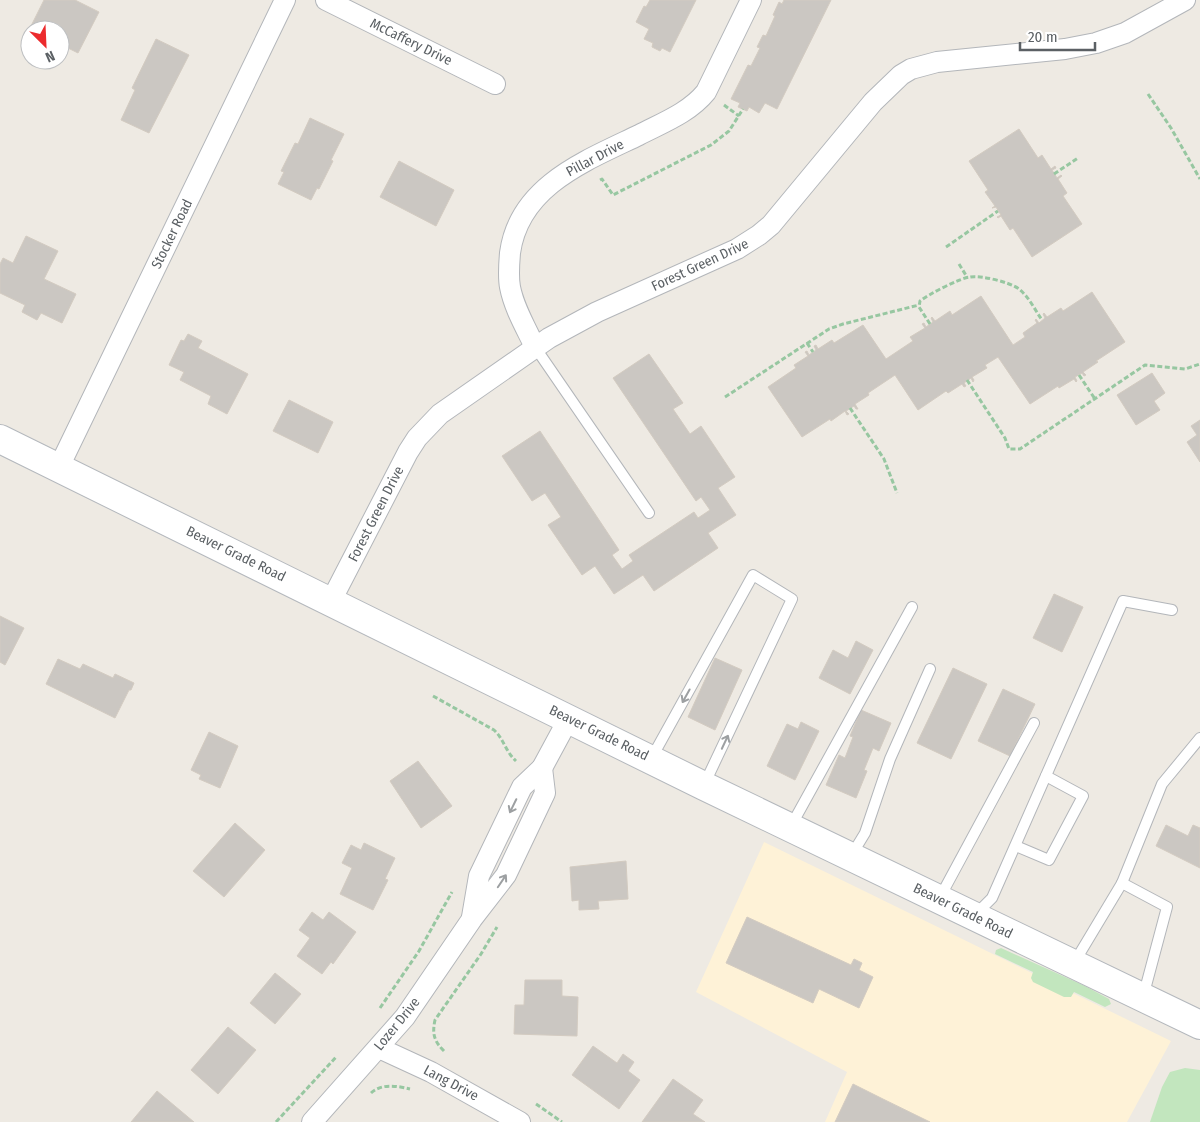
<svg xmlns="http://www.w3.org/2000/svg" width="1200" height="1122" viewBox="0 0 1200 1122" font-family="'Fira Sans Condensed',sans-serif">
<rect width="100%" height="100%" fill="#eeeae3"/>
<polygon fill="#fef2d7" points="764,842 1171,1041 1127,1122 825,1122 847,1072 696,992"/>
<g fill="#c2e6be">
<polygon points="1001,948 1085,986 1109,999 1111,1004 1105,1007 1074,992 1071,997 1064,997 1033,982 1031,978 1033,972 995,954 996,950"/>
<polygon points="1185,1068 1200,1070 1200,1122 1150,1122 1162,1087 1170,1072"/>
</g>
<g fill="#cbc7c2" stroke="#d3cbc1">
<polygon points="44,0 75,0 99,12 78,53 60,44 60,30 33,30 30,28"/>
<polygon points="650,0 696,0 670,52 662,48 660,51 652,47 653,43 644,39 649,29 636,22 644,6 646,7"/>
<polygon points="784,0 831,0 777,109 765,103 759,113 749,107 747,111 738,107 740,103 731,99 748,65 751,66 760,48 757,47 763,35 766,36 775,16 773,15 779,2 782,4"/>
<polygon points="156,39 189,55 149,133 121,120 135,90 132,88"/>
<polygon points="310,118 344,134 331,160 333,161 319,189 317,188 311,200 278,184 284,172 281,171 295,143 298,144"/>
<polygon points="1019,129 1038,158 1042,155 1051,169 1055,166 1056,168 1052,170 1057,178 1061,175 1062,176 1058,179 1067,193 1063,196 1082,224 1032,257 1013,228 1010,230 1001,216 998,218 997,217 1001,215 996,207 992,208 995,206 985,192 988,190 969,161"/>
<polygon points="399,161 454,190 436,226 380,197"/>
<polygon points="26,236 58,251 44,279 76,294 62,323 41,313 37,320 22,312 25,305 0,293 0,264 3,258 13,263"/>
<polygon points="1092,292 1125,342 1096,361 1098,362 1083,372 1086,375 1084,376 1082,373 1075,377 1077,381 1076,382 1074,379 1059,388 1058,386 1030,404 998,357 985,365 987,368 972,377 974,380 973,382 971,378 964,383 966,386 964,387 962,384 948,393 946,391 918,410 895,375 868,393 869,395 855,404 858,409 856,409 854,406 846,411 849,414 847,415 845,411 831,421 830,419 802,437 768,387 796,368 794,365 808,356 805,352 807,351 809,355 816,350 814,346 816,345 818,349 832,340 834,343 863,325 886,359 913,341 910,337 925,328 922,324 924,323 926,327 933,322 931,318 932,317 935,321 950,311 952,315 981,296 1013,345 1025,337 1023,333 1037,323 1035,320 1036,319 1039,323 1045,318 1043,314 1044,313 1047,317 1061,308 1063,311"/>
<polygon points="188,334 202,341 198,348 248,374 227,414 208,404 211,396 180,380 184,372 169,365 181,340 184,341"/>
<polygon points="649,354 683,403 673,409 690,434 701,426 735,477 718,488 736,515 708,533 718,548 654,591 643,575 614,594 595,566 582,575 548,525 561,517 545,493 532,501 502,456 540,431 619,550 612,555 622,569 633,561 629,555 694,512 698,518 710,510 701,497 696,501 613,378"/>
<polygon points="1152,373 1165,393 1154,401 1160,410 1136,425 1117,395"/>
<polygon points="289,400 333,422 318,453 273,431"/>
<polygon points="1200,420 1200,462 1187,442 1197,435 1191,426"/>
<polygon points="1054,594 1083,607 1062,652 1033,638"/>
<polygon points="0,616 24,628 5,665 0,662"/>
<polygon points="856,641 873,650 850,694 819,678 833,650 848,658"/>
<polygon points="715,658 742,670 715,730 688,717"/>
<polygon points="58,659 80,669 83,664 113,678 115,674 134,683 131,690 129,690 115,718 46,684"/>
<polygon points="953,668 987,684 951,759 917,743"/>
<polygon points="1003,689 1035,704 1010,756 978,741"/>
<polygon points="861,710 891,723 879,751 873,748 864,770 867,771 856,798 826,785 839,755 845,758 853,737 850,736"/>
<polygon points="801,722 819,731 795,780 767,766 787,724 798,729"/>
<polygon points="209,732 238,746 220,788 199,779 201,775 191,770"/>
<polygon points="418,761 452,806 421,828 390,781"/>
<polygon points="235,823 265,850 224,897 193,871"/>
<polygon points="1166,825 1188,836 1193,825 1200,828 1200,868 1156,846"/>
<polygon points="364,843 395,858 385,879 388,880 373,910 340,894 352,868 342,863 351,845 361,850"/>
<polygon points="626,861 628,899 598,901 599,909 579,910 579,900 572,901 570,867"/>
<polygon points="312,912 323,920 329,912 356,932 333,964 331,962 322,974 297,956 310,938 299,930"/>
<polygon points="747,917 851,965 854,959 862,963 859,970 873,977 859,1008 819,989 813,1003 726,963"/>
<polygon points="275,973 301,994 275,1024 250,1003"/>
<polygon points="525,980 562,980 562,996 578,997 577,1036 514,1034 515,1005 524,1005"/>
<polygon points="228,1027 256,1050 218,1094 191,1070"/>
<polygon points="593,1046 617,1063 623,1054 634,1062 628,1071 640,1080 619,1109 572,1075"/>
<polygon points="673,1079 703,1100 693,1114 705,1122 642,1122"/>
<polygon points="853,1084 883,1099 930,1122 835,1122"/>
<polygon points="157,1091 194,1122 131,1122"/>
</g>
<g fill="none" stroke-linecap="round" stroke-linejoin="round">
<defs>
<g id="lane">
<polyline points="535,347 649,513"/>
<polyline points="651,759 753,575 792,599 704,785"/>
<polyline points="791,826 912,607"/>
<polyline points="1016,846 1049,860 1083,796 1046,776"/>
<polyline points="851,856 865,833 890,759 930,669"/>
<polyline points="1122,883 1162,784 1200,738"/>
<polyline points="939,899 1034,723"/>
<polyline points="976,914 992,898 1123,601 1172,610"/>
<polyline points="1074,963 1122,883 1167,907 1143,997"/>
</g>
<g id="street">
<polyline points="326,0 495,84"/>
<path d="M535,347C526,328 514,308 510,287C508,276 509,265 510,253C519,186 585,161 639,135C662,123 689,113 706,92L751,0"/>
<polyline points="59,467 285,0"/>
<polyline points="331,601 408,452 417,438 440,414 549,338 597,312 737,249 759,235 771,225 873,102 901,75 911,69 937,62 1065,49 1096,43 1125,33 1185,0"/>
<polyline points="472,917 479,876 522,787 542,768 569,718"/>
<polyline points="379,1048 431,1072 520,1122"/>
<polyline points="312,1122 405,1017 472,919 506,875 545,793 542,768"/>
</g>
<polyline id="secondary" points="0,439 704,786 1200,1025"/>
</defs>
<use href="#lane" stroke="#b3b6ba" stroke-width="12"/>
<use href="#street" stroke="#b3b6ba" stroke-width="22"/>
<use href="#secondary" stroke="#b4b8bd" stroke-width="30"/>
<g stroke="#97c7a1" stroke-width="3" stroke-dasharray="5 2.5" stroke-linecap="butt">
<polyline points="1148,94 1171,128 1200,179"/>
<polyline points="724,105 739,116"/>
<polyline points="1054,174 1078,158"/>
<polyline points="600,180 602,179 613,195 711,145 729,131 743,109"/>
<polyline points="946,247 998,211"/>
<polyline points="959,264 967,277"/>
<path d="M930,324L919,307L920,301C929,294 960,278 970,277C980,275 1010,282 1019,289C1029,297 1035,310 1042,320"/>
<polyline points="807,343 813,352"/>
<polyline points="1079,375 1095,399"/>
<polyline points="967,380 1005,438 1009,449 1020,449 1145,365 1185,369 1200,364"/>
<polyline points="725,397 829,329 843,324 919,305"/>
<polyline points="850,408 884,459 897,493"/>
<path d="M433,696L494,730C504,739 505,751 516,761"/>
<polyline points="380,1008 419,951 452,892"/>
<path d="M444,1051C434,1041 432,1034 435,1020L481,954L497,927"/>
<path d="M371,1093C382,1083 397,1086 410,1089"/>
<polyline points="536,1104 562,1122"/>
<polyline points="276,1122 337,1056"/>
</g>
<use href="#lane" stroke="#fff" stroke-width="10"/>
<use href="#street" stroke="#fff" stroke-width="20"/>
<use href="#secondary" stroke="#fff" stroke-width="28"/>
</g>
<defs><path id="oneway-shaft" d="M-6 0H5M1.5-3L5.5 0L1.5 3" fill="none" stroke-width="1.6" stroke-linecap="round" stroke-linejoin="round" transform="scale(1.25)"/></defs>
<g stroke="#9da0a2">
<use href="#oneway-shaft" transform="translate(686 696) rotate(119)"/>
<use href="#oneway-shaft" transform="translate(725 742) rotate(-65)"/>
<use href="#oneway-shaft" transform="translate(513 806) rotate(116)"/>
<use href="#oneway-shaft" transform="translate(502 881) rotate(-56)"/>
</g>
<g text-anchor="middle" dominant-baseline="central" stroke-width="4" stroke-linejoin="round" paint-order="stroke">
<g font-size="14" fill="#5b6064" stroke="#fff">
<text transform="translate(411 42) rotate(26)">McCaffery Drive</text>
<text transform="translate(595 158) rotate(-28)">Pillar Drive</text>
<text transform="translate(172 234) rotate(-64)">Stocker Road</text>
<text transform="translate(700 265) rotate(-25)">Forest Green Drive</text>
<text transform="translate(376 514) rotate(-63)">Forest Green Drive</text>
<text transform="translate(236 554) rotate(26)">Beaver Grade Road</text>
<text transform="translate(599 733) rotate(26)">Beaver Grade Road</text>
<text transform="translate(963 911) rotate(26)">Beaver Grade Road</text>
<text transform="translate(397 1024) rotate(-51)">Lozer Drive</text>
<text transform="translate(451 1083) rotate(28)">Lang Drive</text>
</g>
</g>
<g transform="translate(45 45) rotate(156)"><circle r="24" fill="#ffffff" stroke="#bdbfc1"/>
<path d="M0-4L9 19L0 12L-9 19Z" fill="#ec2b2d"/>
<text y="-8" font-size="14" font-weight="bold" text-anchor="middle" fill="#5b6064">N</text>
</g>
<path d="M1020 42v8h75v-8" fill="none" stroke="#5b6064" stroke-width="2.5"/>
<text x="1028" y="42" font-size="15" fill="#5b6064" stroke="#ffffff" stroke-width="4" paint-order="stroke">20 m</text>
</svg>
